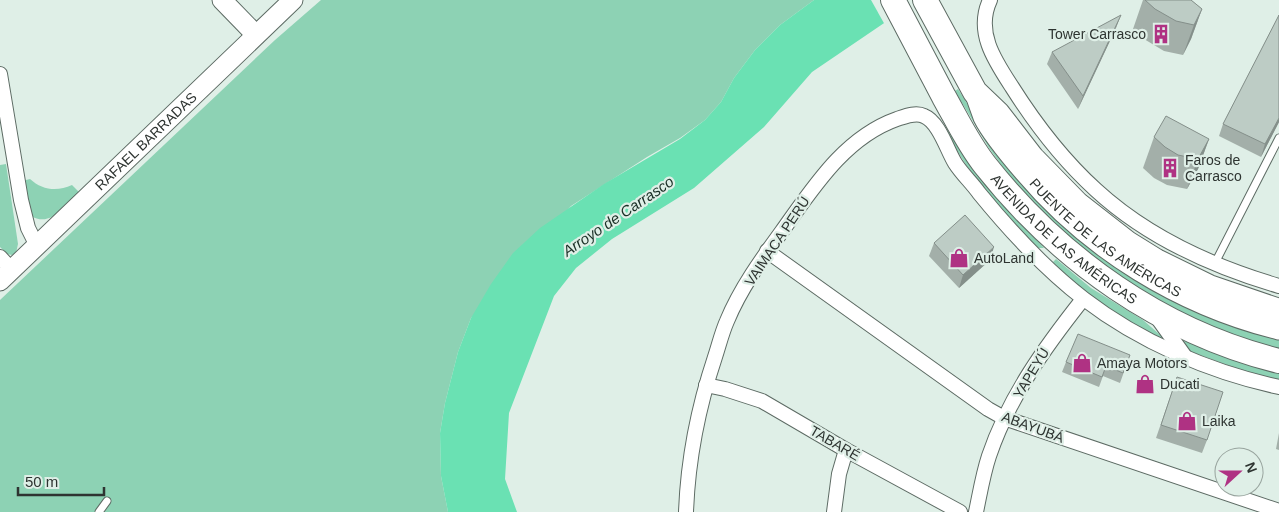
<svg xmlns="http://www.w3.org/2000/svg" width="1279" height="512" viewBox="0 0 1279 512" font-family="Arial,sans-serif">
<rect width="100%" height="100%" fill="#dfefe7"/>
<g fill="#8dd2b4">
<polygon points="321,0 814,0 780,25 755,50 734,78 721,102 705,120 680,138 647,157 571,206 471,318 458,352 445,403 440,433 441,476 448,512 0,512 0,300 275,40"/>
<polygon points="958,89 993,145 1279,337 1279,353 1191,324 1072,246 1013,181 989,148 955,91"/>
<polygon points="943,124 972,166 1044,248 1038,248 1010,220 968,168 943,128"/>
<polygon points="6,164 18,244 16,253 12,255 7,254 0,247 0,165"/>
<path d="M30,179C42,190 57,192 72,185L79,192C66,205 51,228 31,216L22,181Z"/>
<path d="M1056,259L1091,288L1143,320L1166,340C1124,323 1085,295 1053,262Z"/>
<polygon points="1184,341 1279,372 1279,381 1260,377 1189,351 1183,343"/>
</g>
<polygon fill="#6ae1b3" points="814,0 923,0 893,17 812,72 764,127 694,188 612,239 576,268 554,296 509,413 505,479 517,512 448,512 441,476 440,433 445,403 458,352 471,318 491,284 513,253 540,228 604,184 680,139 705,120 721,102 734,78 755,50 780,25"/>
<polygon fill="#dfefe7" points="871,0 926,0 885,25"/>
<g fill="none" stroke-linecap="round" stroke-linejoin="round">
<defs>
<g id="lane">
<polyline points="1215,263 1279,138"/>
<polyline points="99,512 107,501"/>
</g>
<g id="street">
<path d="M990,0C975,32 995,61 1012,87C1036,125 1063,160 1096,190C1146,236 1214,267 1279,286"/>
<polyline points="0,74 21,200 28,228 37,246"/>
<polyline points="767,251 988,409 1004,418 1279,511"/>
<polyline points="0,257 12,270"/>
<polyline points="1156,316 1184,355"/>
<polyline points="706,385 725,389 762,401 846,450 960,512"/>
<path d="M686,512C688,458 698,408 715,357C719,345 722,332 727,321C741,287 764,256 785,227C815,185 846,137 897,119C906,116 916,112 924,116C939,122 947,150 955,163C962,174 972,183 979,193C1010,231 1045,269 1084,299C1140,342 1210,372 1279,387"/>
<polyline points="834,512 839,474 846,450"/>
<path d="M976,512C980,493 983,474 989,456C1009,397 1045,347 1083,299"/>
</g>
<g id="secondary">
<polyline points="222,0 256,35"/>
<path id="s1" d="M0,281L293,0"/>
</g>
<g id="primary">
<path id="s2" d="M975,92C978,100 981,109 984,117C992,133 1013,158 1025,172C1090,249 1181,305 1279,329"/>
</g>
<g id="highway">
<path id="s3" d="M893,0C910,32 927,65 944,97C957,120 969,145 985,165C1060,260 1162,332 1279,361"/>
<polyline points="925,0 975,92 998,114 1032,158 1077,204 1127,243 1156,261 1209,287 1279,311"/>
</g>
</defs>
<use href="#lane" stroke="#5d6b64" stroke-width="9"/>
<use href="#street" stroke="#5d6b64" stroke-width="16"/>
<use href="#secondary" stroke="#5d6b64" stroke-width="21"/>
<use href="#primary" stroke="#5d6b64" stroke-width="23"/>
<use href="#highway" stroke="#5d6b64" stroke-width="26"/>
<use href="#lane" stroke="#fff" stroke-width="7"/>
<use href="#street" stroke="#fff" stroke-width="14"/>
<use href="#secondary" stroke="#fff" stroke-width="19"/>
<use href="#primary" stroke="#fff" stroke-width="21"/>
<use href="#highway" stroke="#fff" stroke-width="24"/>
</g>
<g fill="#a3afa9">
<polygon points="1143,0 1191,0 1202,9 1191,39 1183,55 1164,51 1144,39 1133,29"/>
<polygon points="1279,15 1279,122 1261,157 1219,136 1223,124"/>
<polygon points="1116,28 1078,109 1047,64 1052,52"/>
<polygon points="1154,137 1209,139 1198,169 1187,189 1167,185 1154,178 1143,168"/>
<polygon points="934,243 990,260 959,288 929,256"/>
<polygon points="1130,355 1120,383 1103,376 1099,387 1062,372 1066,362"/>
<polygon points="1177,377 1207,440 1202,453 1156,438"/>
<polygon points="1279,433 1279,450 1276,449"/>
</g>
<g fill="#848f8a">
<polygon points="1202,9 1191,39 1183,55 1194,25"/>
<polygon points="1121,15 1116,28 1078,109 1083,96"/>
<polygon points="1279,118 1279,122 1261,157 1265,144"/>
<polygon points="1209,139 1198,169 1187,189 1198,159"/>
<polygon points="994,247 990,260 959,288 963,275"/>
</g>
<g fill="#bdccc5" stroke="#848f8a">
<polygon points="1145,0 1191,0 1202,9 1194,25 1176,21 1155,9"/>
<polygon points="1121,15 1083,96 1052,52"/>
<polygon points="1279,15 1279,118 1265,144 1223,124"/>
<polygon points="1166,116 1209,139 1198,159 1178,155 1165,147 1154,137"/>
<polygon points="965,215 994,247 963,275 934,243"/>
<polygon points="1078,334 1130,355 1123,373 1106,366 1102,377 1066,362"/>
<polygon points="1177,377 1223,392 1207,440 1161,425"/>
</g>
<defs>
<symbol id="building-bare" viewBox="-9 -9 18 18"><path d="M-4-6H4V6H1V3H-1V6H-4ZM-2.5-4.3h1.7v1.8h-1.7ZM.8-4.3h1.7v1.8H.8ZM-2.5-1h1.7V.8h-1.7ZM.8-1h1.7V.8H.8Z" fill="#af3283" stroke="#dfefe7" stroke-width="2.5" paint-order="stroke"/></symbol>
<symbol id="shop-bare" viewBox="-9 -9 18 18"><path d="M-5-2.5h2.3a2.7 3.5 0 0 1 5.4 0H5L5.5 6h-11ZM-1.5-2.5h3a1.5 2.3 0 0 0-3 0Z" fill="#af3283" stroke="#dfefe7" stroke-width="2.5" paint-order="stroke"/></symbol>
</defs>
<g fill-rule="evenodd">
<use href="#building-bare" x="1147" y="20" width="28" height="28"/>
<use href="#building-bare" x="1156" y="154" width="28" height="28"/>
<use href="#shop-bare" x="945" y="244" width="28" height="28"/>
<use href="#shop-bare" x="1068" y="349" width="28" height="28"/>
<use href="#shop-bare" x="1131" y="370" width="28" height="28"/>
<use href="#shop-bare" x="1173" y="407" width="28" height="28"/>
</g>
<g text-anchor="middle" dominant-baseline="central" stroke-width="4.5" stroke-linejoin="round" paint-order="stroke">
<g font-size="14" fill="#2e3431" stroke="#dfefe7" text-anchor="start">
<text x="1146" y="34" text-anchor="end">Tower Carrasco</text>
<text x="1185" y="160">Faros de<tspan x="1185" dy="16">Carrasco</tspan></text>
<text x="974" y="258">AutoLand</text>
<text x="1097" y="363">Amaya Motors</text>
<text x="1160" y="384">Ducati</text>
<text x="1202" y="421">Laika</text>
</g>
<g font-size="14" fill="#2e3431" stroke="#dfefe7">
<text stroke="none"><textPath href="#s1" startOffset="202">RAFAEL BARRADAS</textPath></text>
<text stroke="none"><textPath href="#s2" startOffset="200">PUENTE DE LAS AMÉRICAS</textPath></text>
<text stroke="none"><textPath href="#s3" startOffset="298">AVENIDA DE LAS AMÉRICAS</textPath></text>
<text transform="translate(777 241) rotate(-56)">VAIMACA PERÚ</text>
<text transform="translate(1031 373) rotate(-59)">YAPEYÚ</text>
<text transform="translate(1033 427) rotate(20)">ABAYUBÁ</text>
<text transform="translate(835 443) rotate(30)">TABARÉ</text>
</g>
<g font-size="15" font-style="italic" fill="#1a2f26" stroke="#dfefe7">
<text transform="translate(618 216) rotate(-34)">Arroyo de Carrasco</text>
</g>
</g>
<g transform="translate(1239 472) rotate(69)"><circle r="24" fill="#dfefe7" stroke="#98a49e"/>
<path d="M0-4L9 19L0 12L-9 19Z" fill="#af3283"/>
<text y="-8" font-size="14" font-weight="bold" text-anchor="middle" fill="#2e3431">N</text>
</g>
<path d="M18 487v8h86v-8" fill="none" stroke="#2e3431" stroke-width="2.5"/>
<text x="25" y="487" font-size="15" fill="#2e3431" stroke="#dfefe7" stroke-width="4" paint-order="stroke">50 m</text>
</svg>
